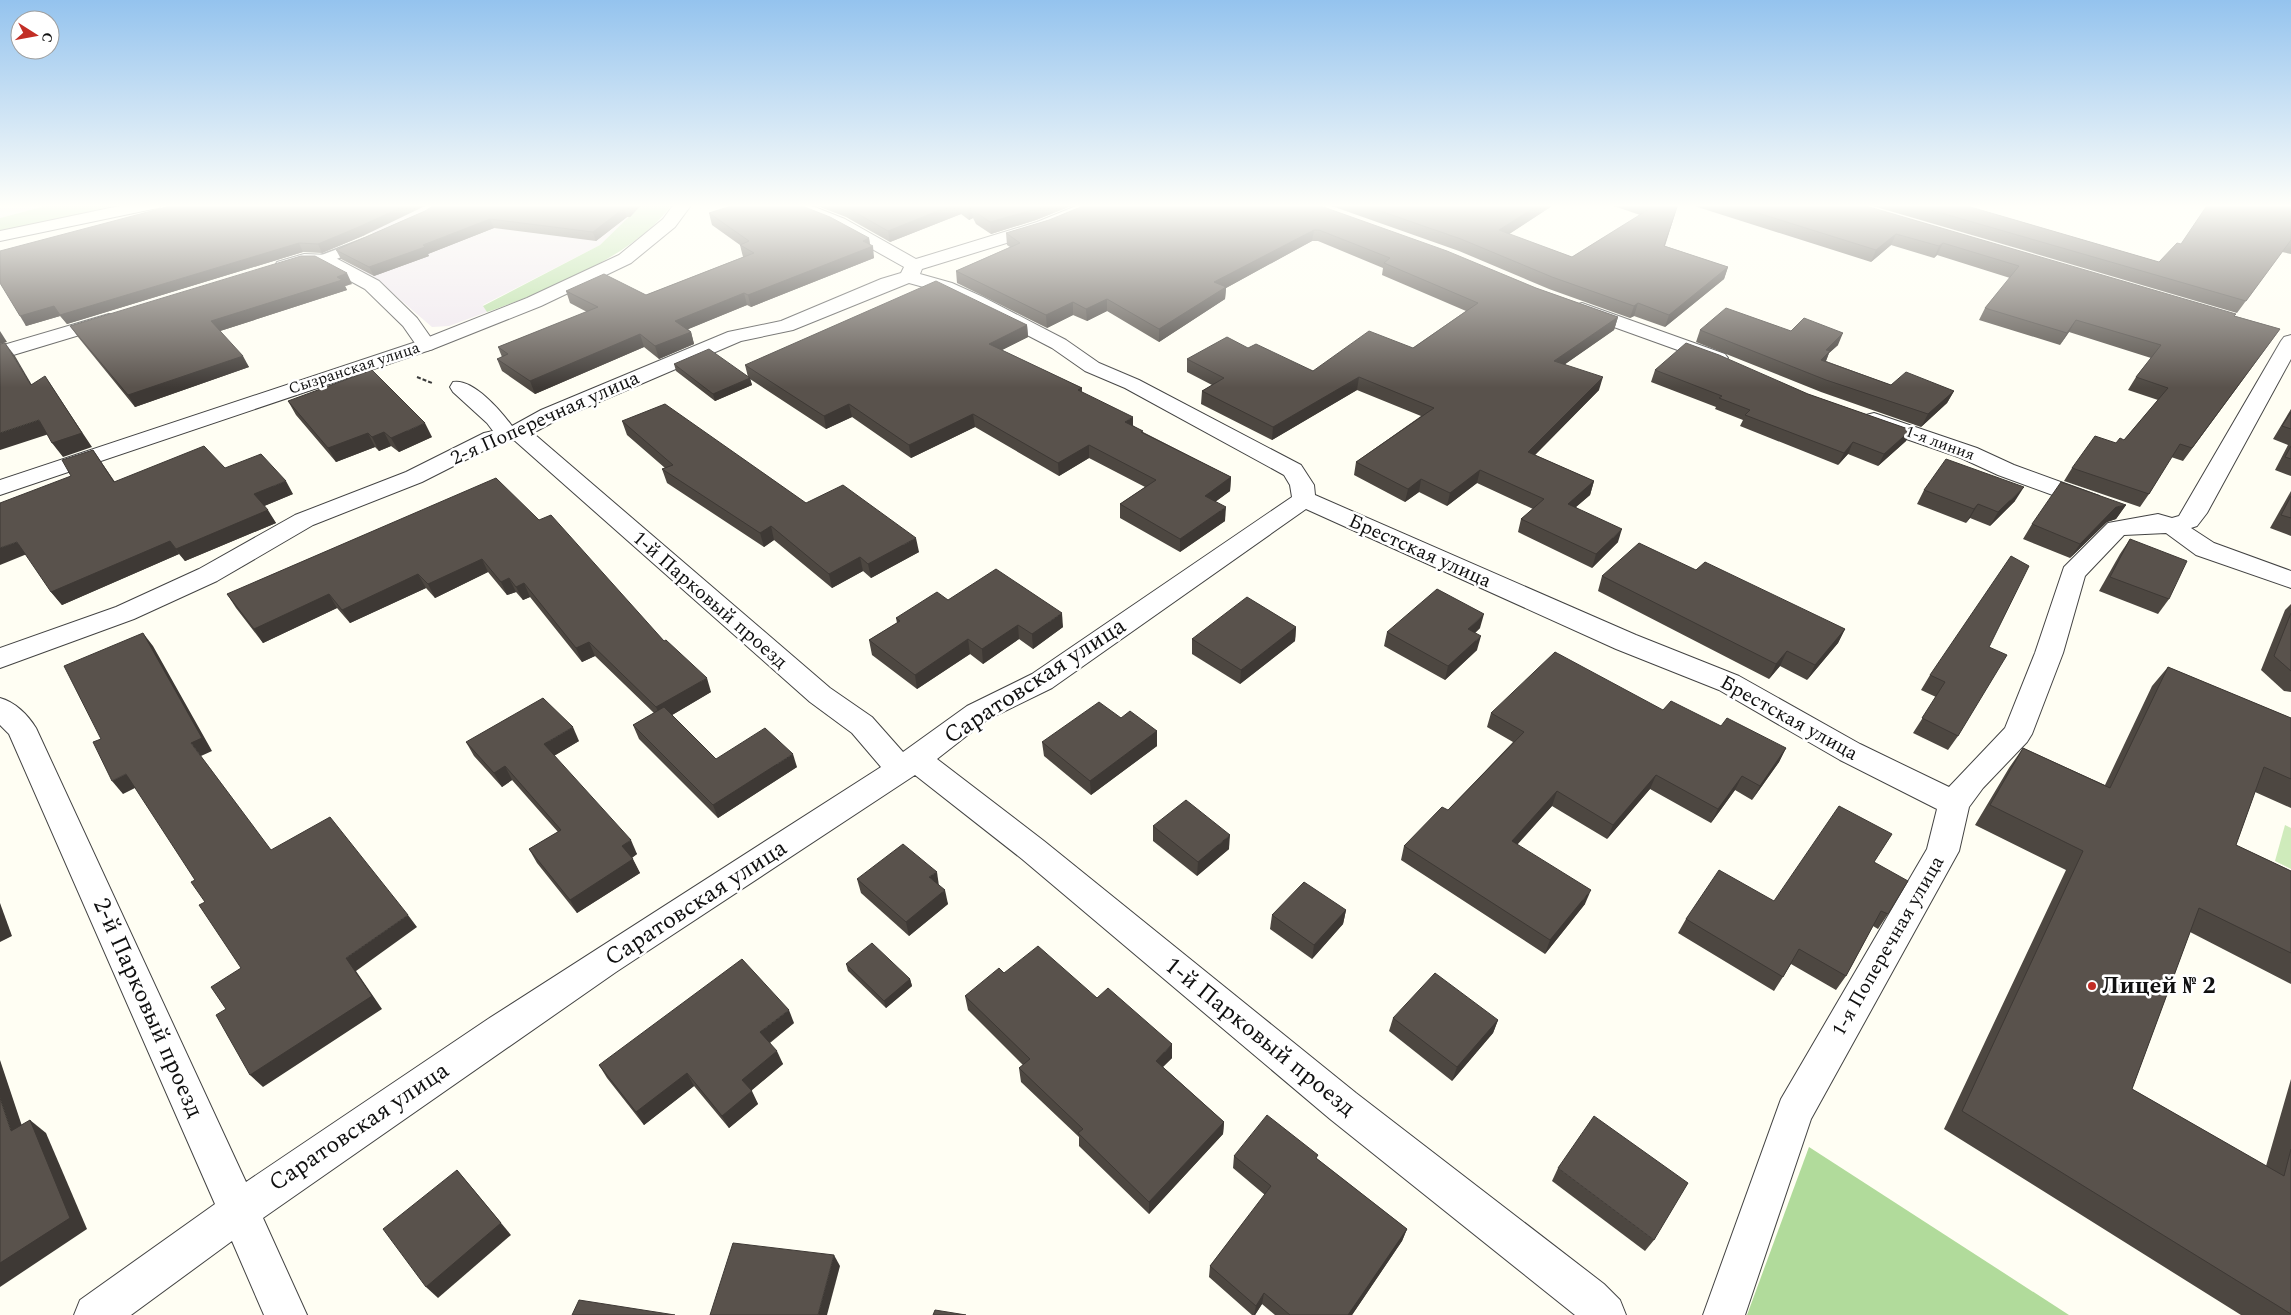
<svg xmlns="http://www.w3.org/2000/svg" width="2291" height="1315" viewBox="0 0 2291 1315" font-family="Spectral,serif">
<rect width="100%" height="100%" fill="#fffef3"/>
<g fill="#eee5ee">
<polygon points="0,204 53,204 0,218"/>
<polygon points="400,204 642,204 600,245 483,305 487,312 449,326 432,327 375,278 342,259 373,234 367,227"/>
</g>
<polygon fill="#cfebbb" points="2285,825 2291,828 2291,869 2275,861"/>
<g fill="#b1db9b">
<polygon points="53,204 137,204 0,233 0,218"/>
<path d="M642,204H672C639,254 542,293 487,312L483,306L600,245Z"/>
<polygon points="1809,1147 2069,1315 1747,1315"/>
</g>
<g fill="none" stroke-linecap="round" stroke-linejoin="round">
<defs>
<polygon id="service" points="364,239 369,240 371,243 369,246 329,262 319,262 317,259 319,256"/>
<g id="minor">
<polygon points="129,204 162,204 159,208 153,209 0,241 0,231"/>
<path d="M784,204H807L845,219L916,259L1037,222L1081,204H1103L1101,208L1049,230L922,269L920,274L952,283L983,297L1066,340L1099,363L1139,380L1301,465L1314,485L1315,495L1636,635L1739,676L1860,744L1949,787L2005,728L2035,653L2064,567L2108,523L2158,514L2172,518L2179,516L2281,341L2284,337L2291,335V359L2207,513L2197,526L2191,528L2214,543L2291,571V588L2196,555L2166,533L2124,535L2085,576L2063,653L2032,734L2027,742L1983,788L1969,807L1959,851L1811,1119L1745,1315H1703L1781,1099L1927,849L1937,809L1840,760L1719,690L1616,649L1306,509L1052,688L987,720L937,759L1044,841L1356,1093L1604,1284L1620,1300L1626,1315H1575L1330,1119L1022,859L915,775L616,972L263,1218L307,1315H264L232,1241L131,1315H74L80,1300L215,1204L9,734L0,725V698C15,702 28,715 36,728L246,1182L488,1019L881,767L852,733L810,702L514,440L499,443L422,482L313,525L217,581L134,619L0,668V648L116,607L199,569L295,515L406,472L484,433L493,431L487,423L453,392L450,387L453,382C473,378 501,411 512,426L541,410L728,332L781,321L881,279L901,273L904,267L833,227L786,208ZM909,283L938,291L969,305L1052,348L1085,371L1125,388L1284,475L1290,485L1292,497L1032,674L967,706L903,752L872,717L830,688L533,433L557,420L741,341L793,330Z"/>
<polygon points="304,254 330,255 379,281 417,318 436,345 433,349 426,351 419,349 403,326 365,289 321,265 305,265 284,272 277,270 275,266 277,262"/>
<polygon points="1582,303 1725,354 1728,358 1725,362 1718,364 1711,362 1575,313 1572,309 1575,305"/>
<polygon points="109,314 116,316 119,320 116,324 0,359 0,346"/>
<polygon points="1874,413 1977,448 2014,465 2099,496 2103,501 2099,506 2091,508 2083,506 1998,475 1961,458 1866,425 1863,420 1866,415"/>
</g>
<polygon id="tertiary" points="674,204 692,204 675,227 631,263 541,306 433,349 0,495 0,480 419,341 527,298 619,255 663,219"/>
</defs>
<use href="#service" stroke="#434343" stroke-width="3"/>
<use href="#minor" stroke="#434343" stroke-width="2"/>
<use href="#tertiary" stroke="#434343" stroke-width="2"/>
<polyline stroke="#323232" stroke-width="2" stroke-dasharray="4 2" stroke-linecap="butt" points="417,377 432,383"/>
<use href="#service" fill="#fff" fill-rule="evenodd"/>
<use href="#minor" fill="#fff" fill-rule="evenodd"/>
<use href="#tertiary" fill="#fff" fill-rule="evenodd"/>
</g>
<g fill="#4d4741">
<polygon points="642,204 630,217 627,217 596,241 494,228 428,254 429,256 374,276 341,259 336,250 425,211"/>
<polygon points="812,204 1076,204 1036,220 991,234 976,224 973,218 969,220 961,214 890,242 846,217"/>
<polygon points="1315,204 1536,288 1618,317 1614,330 1565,364 1599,390 1535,455 1594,481 1590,495 1576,507 1618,542 1592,568 1518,532 1521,519 1533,509 1477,483 1447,506 1419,492 1405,502 1354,475 1356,462 1421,416 1357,390 1272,440 1201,404 1202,391 1212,385 1187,372 1187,359 1248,348 1313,371 1413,348 1466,311 1382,275 1383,268 1318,241 1312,241 1226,288 1225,299 1159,342 1107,311 1087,321 1073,315 1047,328 957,283 956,271 1010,247 1007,245 1006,233 1049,220"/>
<polygon points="1326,204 1555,204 1509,234 1572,257 1640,215 1608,204 1678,204 1665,246 1728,267 1724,279 1665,327 1634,316 1630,318 1549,289 1459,251"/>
<polygon points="1688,204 1859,204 2235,316 2280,329 2183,461 2171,457 2149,494 2140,507 2064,481 2072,468 2124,440 2158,400 2128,390 2136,377 2151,358 2069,332 2060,345 1979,320 1985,308 2010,278 1937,255 1934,258 1891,245 1871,262"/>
<polygon points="1866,204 1960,204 2159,262 2181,244 2291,204 2291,254 2282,252 2237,313"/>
<polygon points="709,213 869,238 870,244 874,258 751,307 747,305 688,329 691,332 694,344 659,359 644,347 535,394 502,371 497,359 502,357 498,347 587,312 570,303 566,291 646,295 743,257 740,245 712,225"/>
<polygon points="365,235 322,253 303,252 67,324 60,316 26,326 0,251"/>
<polygon points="352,284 345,286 347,290 220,331 249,367 135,407 78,337 70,326"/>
<polygon points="1027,325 1028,337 1002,350 1082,388 1082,392 1143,432 1231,477 1230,491 1215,502 1225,521 1180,552 1120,518 1120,504 1145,487 1089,458 1059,476 975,427 911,458 852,417 826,429 750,379 752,385 715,401 676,371 674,364 748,377 745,365"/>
<polygon points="1700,330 1791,331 1838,345 1829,353 1826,361 1891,385 1954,391 1947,403 1921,427 1821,392 1696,342"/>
<polygon points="1655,370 1808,394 1911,430 1906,441 1878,466 1848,454 1838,465 1740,426 1743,420 1715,409 1716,407 1651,382"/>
<polygon points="288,401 432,437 399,452 391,446 379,451 375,447 336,462 296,415"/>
<polygon points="2291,409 2291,476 2275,470 2288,445 2273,439"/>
<polygon points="622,421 806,503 919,552 871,578 863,571 832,588 774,540 764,547 667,483 662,469 665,468 627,435"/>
<polygon points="93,450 115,482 225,468 293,494 264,506 276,523 185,561 179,554 62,605 51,592 71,476"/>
<polygon points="1924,490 2015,501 1990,526 1970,518 1966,523 1917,504"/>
<polygon points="2291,491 2291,536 2270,528"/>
<polygon points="2126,505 2116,519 2107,522 2070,558 2023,539 2032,524"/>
<polygon points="539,520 664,641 711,692 672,715 716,759 797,767 718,818 639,739 633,725 654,713 595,656 582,662 530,597 523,600 516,592 507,595 488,572 435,598 426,588 350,623 337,608 263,643 236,608 227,594"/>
<polygon points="2130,539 2169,599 2158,614 2099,591 2120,554"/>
<polygon points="1696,570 1845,629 1838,643 1807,680 1780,666 1769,679 1598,591 1602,576"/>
<polygon points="948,600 1063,627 1033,649 1019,639 983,664 970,654 917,689 872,655 869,640 897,623 896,618"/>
<polygon points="2291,604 2291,692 2284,691 2261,670 2285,610"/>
<polygon points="1296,627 1295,641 1240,684 1192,654 1192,639"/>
<polygon points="1480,628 1475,633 1477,650 1445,680 1384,646 1387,632"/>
<polygon points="1989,647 1958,736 1948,750 1913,733 1936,697 1921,690 1930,675"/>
<polygon points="2168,667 2291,718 2291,808 2255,792 2236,845 2291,871 2291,984 2190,932 2132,1089 2266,1166 2291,1079 2291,1315 2241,1315 1944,1129 2066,870 1975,825 2009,768 2023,748 2105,785 2152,686"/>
<polygon points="1663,710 1721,726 1786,748 1779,762 1752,800 1735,790 1711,823 1650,789 1607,839 1552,806 1517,844 1585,904 1545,954 1401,860 1404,846 1448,810 1513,742 1487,727 1491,713"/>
<polygon points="1121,718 1157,731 1157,746 1091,795 1044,756 1042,742"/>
<polygon points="579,741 554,756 637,854 632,858 640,873 577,913 537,863 529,849 558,832 512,780 502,787 474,756 466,742"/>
<polygon points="1153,826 1229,849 1197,876 1153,841"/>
<polygon points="1874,862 1888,914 1878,929 1873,926 1846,976 1836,990 1791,964 1774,991 1678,933 1686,919 1774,901"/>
<polygon points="857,879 939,885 948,904 909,936 861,893"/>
<polygon points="1346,910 1343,924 1312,959 1270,929 1272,915"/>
<polygon points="846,964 910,979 912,986 886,1008 848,971"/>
<polygon points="1004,973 1097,998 1172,1058 1163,1067 1224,1122 1223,1134 1149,1214 1079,1146 1079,1137 1021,1082 1019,1068 1023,1065 968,1010 965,996"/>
<polygon points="1393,1018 1498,1020 1493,1033 1452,1081 1389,1031"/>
<polygon points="794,1023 770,1043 783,1064 751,1091 758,1104 729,1128 694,1086 644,1125 607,1078 599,1065"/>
<polygon points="1234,1156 1317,1159 1407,1229 1402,1241 1352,1315 1275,1315 1262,1304 1255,1315 1252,1315 1209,1277 1210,1266 1265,1195 1233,1168"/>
<polygon points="1558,1168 1654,1240 1645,1251 1552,1181"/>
</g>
<g fill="#3e3935">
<polygon points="408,204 429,204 365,235 322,253 318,244"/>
<polygon points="632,204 642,204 630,217 628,208"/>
<polygon points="955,204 960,204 961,214 890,242 888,231"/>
<polygon points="1048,204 1076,204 1036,220 991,234 990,222"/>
<polygon points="1540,204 1555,204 1497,242 1499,230"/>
<polygon points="972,206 973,218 969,220 968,208"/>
<polygon points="624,208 627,217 596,241 593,232"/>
<polygon points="490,219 494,228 428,254 429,256 374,276 369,267"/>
<polygon points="1314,230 1312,241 1226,288 1225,299 1159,342 1159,329 1214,282"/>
<polygon points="1896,234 1891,245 1871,262 1876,250"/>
<polygon points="869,238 870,247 873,246 874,258 751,307 748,295"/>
<polygon points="299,243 303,252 67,324 60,315"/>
<polygon points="1943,243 1937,255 1934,258 1939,246"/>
<polygon points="1728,267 1724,279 1665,327 1669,315"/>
<polygon points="347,273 352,284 345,286 347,290 217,332 211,321"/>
<polygon points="744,293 747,305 679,333 675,321"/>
<polygon points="1107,299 1107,311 1087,321 1086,309"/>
<polygon points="1073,302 1073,315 1047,328 1046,315"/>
<polygon points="1638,303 1634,316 1630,318 1634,306"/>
<polygon points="54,306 60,316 26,326 20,316"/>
<polygon points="1618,317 1614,330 1551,374 1554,361"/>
<polygon points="2076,320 2069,332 2060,345 2067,333"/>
<polygon points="1027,325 1028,337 990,356 989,344"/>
<polygon points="0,331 7,342 0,344"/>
<polygon points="691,332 694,344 659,359 655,346"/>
<polygon points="1843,333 1838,345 1829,353 1825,363 1816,372 1826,350"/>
<polygon points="640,334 644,347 535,394 530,381"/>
<polygon points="5,343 15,356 40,399 31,385"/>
<polygon points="243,356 249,367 135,407 128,395"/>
<polygon points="45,376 54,390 92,447 63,457 52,443"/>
<polygon points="1359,377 1357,390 1272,440 1273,427"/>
<polygon points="1603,377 1599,390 1525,465 1528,452"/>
<polygon points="750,378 752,385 715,401 713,394"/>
<polygon points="1954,391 1947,403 1921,427 1928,414"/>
<polygon points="849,404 852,417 826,429 824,416"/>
<polygon points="973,414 975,427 911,458 909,445"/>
<polygon points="1133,417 1133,431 1125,422"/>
<polygon points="39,420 49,434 0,450 0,433"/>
<polygon points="425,423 432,437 399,452 391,438"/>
<polygon points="1911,430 1906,441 1878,466 1884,454"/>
<polygon points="384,432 391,446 379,451 372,437"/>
<polygon points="368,433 375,447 336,462 328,448"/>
<polygon points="1853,442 1848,454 1838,465 1844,453"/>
<polygon points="1089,445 1089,458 1059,476 1058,463"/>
<polygon points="1480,470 1477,483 1447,506 1450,493"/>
<polygon points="1231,477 1230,491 1204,510 1205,496"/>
<polygon points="1421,479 1419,492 1405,502 1408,489"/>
<polygon points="286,481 293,494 262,507 254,494"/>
<polygon points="1594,481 1590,495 1564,517 1568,504"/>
<polygon points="2024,487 2015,501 1990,526 1998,512"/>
<polygon points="1978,504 1970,518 1966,523 1974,509"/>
<polygon points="2126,505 2116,519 2107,522 2070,558 2080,544 2116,507"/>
<polygon points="1226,507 1225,521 1180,552 1180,539"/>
<polygon points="268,510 276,523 185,561 176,549"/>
<polygon points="771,526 774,540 764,547 760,533"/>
<polygon points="1622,529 1618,542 1592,568 1596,554"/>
<polygon points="916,538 919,552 871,578 868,564"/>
<polygon points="170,541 179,554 62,605 51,592"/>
<polygon points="17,542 27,554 0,565 0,548"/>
<polygon points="860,557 863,571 832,588 829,574"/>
<polygon points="482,559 488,572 435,598 428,584"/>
<polygon points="418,574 426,588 350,623 342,610"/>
<polygon points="509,578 516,592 507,595 501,582"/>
<polygon points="524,583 530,597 523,600 516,587"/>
<polygon points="329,594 337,608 263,643 254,629"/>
<polygon points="1062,613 1063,627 1033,649 1032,634"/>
<polygon points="1484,614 1480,628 1464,643 1468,629"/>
<polygon points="1018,625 1019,639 983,664 982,649"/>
<polygon points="1296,627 1295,641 1240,684 1241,670"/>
<polygon points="1845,629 1838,643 1807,680 1815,665"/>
<polygon points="143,633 153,646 212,751 201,756 281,863 191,743"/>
<polygon points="1481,636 1477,650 1445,680 1448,666"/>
<polygon points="968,639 970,654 917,689 915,675"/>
<polygon points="589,642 595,656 582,662 576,648"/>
<polygon points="1787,651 1780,666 1769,679 1776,664"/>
<polygon points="707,678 711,692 662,721 656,707"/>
<polygon points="573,727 579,741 550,758 544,744"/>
<polygon points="1157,731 1157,746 1091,795 1090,781"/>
<polygon points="1786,748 1779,762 1752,800 1760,786"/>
<polygon points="793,754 797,767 718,818 713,805"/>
<polygon points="505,766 512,780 502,787 494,773"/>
<polygon points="126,774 137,787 123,794 112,781"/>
<polygon points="1656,775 1650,789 1607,839 1613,825"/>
<polygon points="1742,776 1735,790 1711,823 1718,809"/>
<polygon points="1557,791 1552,806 1508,855 1512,841"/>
<polygon points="1230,835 1229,849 1197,876 1198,862"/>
<polygon points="631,840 637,854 628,860 622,846"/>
<polygon points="633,859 640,873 577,913 570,900"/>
<polygon points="937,872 939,886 929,877"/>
<polygon points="945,890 948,904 909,936 906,922"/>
<polygon points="1591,890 1585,904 1545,954 1550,940"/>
<polygon points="0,903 12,936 0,942"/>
<polygon points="1346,910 1343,924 1312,959 1314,945"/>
<polygon points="408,915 417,927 356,971 382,1009 263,1087 250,1075 346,958"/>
<polygon points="910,979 912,986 886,1008 884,1001"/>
<polygon points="789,1010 794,1023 766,1045 760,1032"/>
<polygon points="1498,1020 1493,1033 1452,1081 1457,1067"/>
<polygon points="1172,1044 1172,1058 1155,1074 1156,1061"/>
<polygon points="777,1051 783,1064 748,1093 742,1080"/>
<polygon points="0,1060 28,1144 11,1131 0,1098"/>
<polygon points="687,1073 694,1086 644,1125 636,1112"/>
<polygon points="752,1091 758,1104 729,1128 722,1116"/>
<polygon points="30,1120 46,1133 87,1229 0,1287 0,1263"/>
<polygon points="1224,1122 1223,1134 1149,1214 1149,1202"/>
<polygon points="457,1170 511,1235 438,1298 426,1287"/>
<polygon points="1407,1229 1402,1241 1352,1315 1348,1315"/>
<polygon points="834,1255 840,1266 827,1315 818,1315"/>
<polygon points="1264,1293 1262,1304 1255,1315 1254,1315 1256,1306"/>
</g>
<g fill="#59524c" stroke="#3e3935">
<polygon points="178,204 408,204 361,226 318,244 299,243 60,315 54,306 20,316 0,283 0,251"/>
<polygon points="436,204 601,204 602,205 609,204 632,204 628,208 624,208 593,232 490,219 423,245 425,247 369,267 336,250 425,211"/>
<polygon points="738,204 797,204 830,217 869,238 863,241 873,246 748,295 744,293 675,321 691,332 655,346 640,334 530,381 497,359 508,354 498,347 598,307 566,291 604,274 646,295 754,253 740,245 749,241 709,213"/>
<polygon points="839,204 955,204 888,231 844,206"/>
<polygon points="962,204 1048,204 1036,209 990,222 975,212 972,206 968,208"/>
<polygon points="1088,204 1315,204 1447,251 1536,288 1618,317 1554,361 1603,377 1528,452 1594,481 1568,504 1622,529 1596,554 1521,519 1544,499 1480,470 1450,493 1421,479 1408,489 1356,462 1434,408 1359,377 1273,427 1202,391 1224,378 1187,359 1227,337 1248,348 1256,344 1313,371 1369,331 1413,348 1478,303 1384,263 1390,258 1319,230 1314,230 1214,282 1226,287 1159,329 1107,299 1086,309 1073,302 1046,315 956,271 1020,243 1006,233 1049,220"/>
<polygon points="1360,204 1540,204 1499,230 1572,257 1654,206 1646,204 1678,204 1664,246 1728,267 1669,315 1638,303 1634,306 1552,277 1461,239"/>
<polygon points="1729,204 1859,204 2236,314 2234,316 2280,329 2192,448 2180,444 2149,494 2072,468 2095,436 2116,443 2120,438 2124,440 2168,388 2136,377 2161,345 2076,320 2067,333 1985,308 2019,266 1943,243 1939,246 1896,234 1876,250"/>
<polygon points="1910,204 1960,204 2159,262 2177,243 2181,244 2208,204 2291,204 2291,240 2246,301"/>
<polygon points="301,256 315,256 347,273 337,277 342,280 211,321 243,356 128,395 70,326"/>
<polygon points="936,281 1027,325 989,344 1082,388 1078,390 1133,417 1125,422 1143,431 1141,432 1231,477 1205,496 1226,507 1180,539 1120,504 1156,480 1089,445 1058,463 973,414 909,445 849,404 824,416 745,365"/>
<polygon points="1726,308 1791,331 1804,318 1843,333 1826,350 1830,351 1821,360 1891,385 1906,372 1954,391 1928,414 1826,380 1700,330"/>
<polygon points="5,343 31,385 45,376 82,433 52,443 39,420 0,433 0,344"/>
<polygon points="1686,343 1719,355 1808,394 1911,430 1884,454 1853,442 1844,453 1745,415 1750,410 1719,398 1722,396 1655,370"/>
<polygon points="709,349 750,378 713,394 674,364"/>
<polygon points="372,370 425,423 391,438 384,432 372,437 368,433 328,448 288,401"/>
<polygon points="665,404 806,503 843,485 916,538 868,564 860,557 829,574 771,526 760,533 662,469 673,465 622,421"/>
<polygon points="2291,412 2291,429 2282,426"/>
<polygon points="204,446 225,468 261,454 286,481 254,494 268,510 176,549 170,541 51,592 17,542 0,548 0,503 71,476 62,460 93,450 114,482"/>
<polygon points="2291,446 2291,459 2285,457"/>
<polygon points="1946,459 2024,487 1998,512 1978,504 1974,509 1924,490"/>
<polygon points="496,478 539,520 551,515 664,641 666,640 707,678 656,707 589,642 576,648 524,583 516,587 509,578 501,582 482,559 428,584 418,574 342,610 329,594 254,629 227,594"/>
<polygon points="2061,482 2126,505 2116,507 2080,544 2032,524"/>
<polygon points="2291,496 2291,518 2281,515"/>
<polygon points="2130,539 2187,561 2169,599 2110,577"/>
<polygon points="1639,543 1696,570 1705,562 1845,629 1815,665 1787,651 1776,664 1602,576"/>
<polygon points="2011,556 2029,566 1989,647 2007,655 1958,736 1922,718 1945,682 1930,675"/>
<polygon points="996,569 1062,613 1032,634 1018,625 982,649 968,639 915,675 869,640 900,621 896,618 937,592 948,600"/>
<polygon points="1437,589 1484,614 1468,629 1481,636 1448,666 1387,632"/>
<polygon points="1247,597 1296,627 1241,670 1192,639"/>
<polygon points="2291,613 2291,671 2274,656"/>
<polygon points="143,633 202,738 191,743 271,850 330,817 408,915 346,958 372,996 250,1075 216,1015 226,1009 211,987 241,968 199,905 205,902 191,882 195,880 126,774 112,781 93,742 101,739 64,666"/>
<polygon points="1555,652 1663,710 1671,701 1721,726 1727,718 1786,748 1760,786 1742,776 1718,809 1656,775 1613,825 1557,791 1512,841 1591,890 1550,940 1404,846 1442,807 1448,810 1524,732 1491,713"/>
<polygon points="2168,667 2291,718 2291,779 2264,767 2236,845 2291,871 2291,953 2199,908 2132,1089 2284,1176 2291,1149 2291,1314 1962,1111 2083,851 1990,805 2023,748 2110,788"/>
<polygon points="543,698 573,727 544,744 631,840 622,846 633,859 570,900 529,849 561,830 505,766 494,773 466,742"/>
<polygon points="1099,702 1121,718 1130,711 1157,731 1090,781 1042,742"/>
<polygon points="664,707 716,759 765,728 793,754 713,805 633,725"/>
<polygon points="1186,800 1230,835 1198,862 1153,826"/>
<polygon points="1839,806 1892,834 1874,862 1908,881 1888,914 1881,911 1846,976 1799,949 1783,977 1686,919 1719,870 1774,901"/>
<polygon points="903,844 937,872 929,877 945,890 906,922 857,879"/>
<polygon points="1304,882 1346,910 1314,945 1272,915"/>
<polygon points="872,943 910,979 884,1001 846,964"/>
<polygon points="1038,946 1097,998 1108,988 1172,1044 1156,1061 1224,1122 1149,1202 1078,1133 1083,1129 1019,1068 1030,1059 965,996 999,968 1004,973"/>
<polygon points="742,959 789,1010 760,1032 777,1051 742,1080 752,1091 722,1116 687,1073 636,1112 599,1065"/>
<polygon points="1435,973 1498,1020 1457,1067 1393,1018"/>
<polygon points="0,1098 11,1131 30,1120 70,1218 0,1263"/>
<polygon points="1267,1115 1318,1155 1316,1158 1407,1229 1348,1315 1290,1315 1264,1293 1256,1306 1210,1266 1271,1186 1234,1156"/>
<polygon points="1594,1116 1688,1183 1654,1240 1558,1168"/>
<polygon points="457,1170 501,1223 426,1287 383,1229"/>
<polygon points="733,1243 834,1255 818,1315 710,1315"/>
<polygon points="579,1300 675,1315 572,1315"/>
<polygon points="935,1310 966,1315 933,1315"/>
</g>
<linearGradient id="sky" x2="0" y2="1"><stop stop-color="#94c3ee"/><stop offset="0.53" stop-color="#fffffa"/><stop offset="1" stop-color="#fffffa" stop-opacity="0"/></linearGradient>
<rect width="2291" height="388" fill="url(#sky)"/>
<circle fill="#c22e26" stroke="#fff" stroke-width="2" cx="2092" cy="986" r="5"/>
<g text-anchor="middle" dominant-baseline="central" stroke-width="5" stroke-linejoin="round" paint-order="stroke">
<g font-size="16" fill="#101010" stroke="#fff">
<text transform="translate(354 368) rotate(-18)">Сызранская улица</text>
<text transform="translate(1940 443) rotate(20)">1-я линия</text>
</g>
<g font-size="20" fill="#101010" stroke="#fff">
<text transform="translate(545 418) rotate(-24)">2-я Поперечная улица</text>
<text transform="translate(1420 551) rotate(24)">Брестская улица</text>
<text transform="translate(710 600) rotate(41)">1-й Парковый проезд</text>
<text transform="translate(1789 718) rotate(29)">Брестская улица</text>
<text transform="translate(1888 946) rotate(-60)">1-я Поперечная улица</text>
</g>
<g font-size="24" fill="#101010" stroke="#fff">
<text transform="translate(1035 681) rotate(-33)">Саратовская улица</text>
<text transform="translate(696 903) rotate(-33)">Саратовская улица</text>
<text transform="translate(148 1008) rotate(66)">2-й Парковый проезд</text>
<text transform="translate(1260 1037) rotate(39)">1-й Парковый проезд</text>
<text transform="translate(359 1127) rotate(-34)">Саратовская улица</text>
</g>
<g font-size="24" font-weight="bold" fill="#101010" stroke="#fff" text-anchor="start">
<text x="2102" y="986">Лицей № 2</text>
</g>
</g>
<g transform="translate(35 35) rotate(101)"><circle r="24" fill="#ffffff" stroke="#9f9f9f"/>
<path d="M0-4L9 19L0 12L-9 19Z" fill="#c22e26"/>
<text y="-8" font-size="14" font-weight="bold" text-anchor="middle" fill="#101010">С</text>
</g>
</svg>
